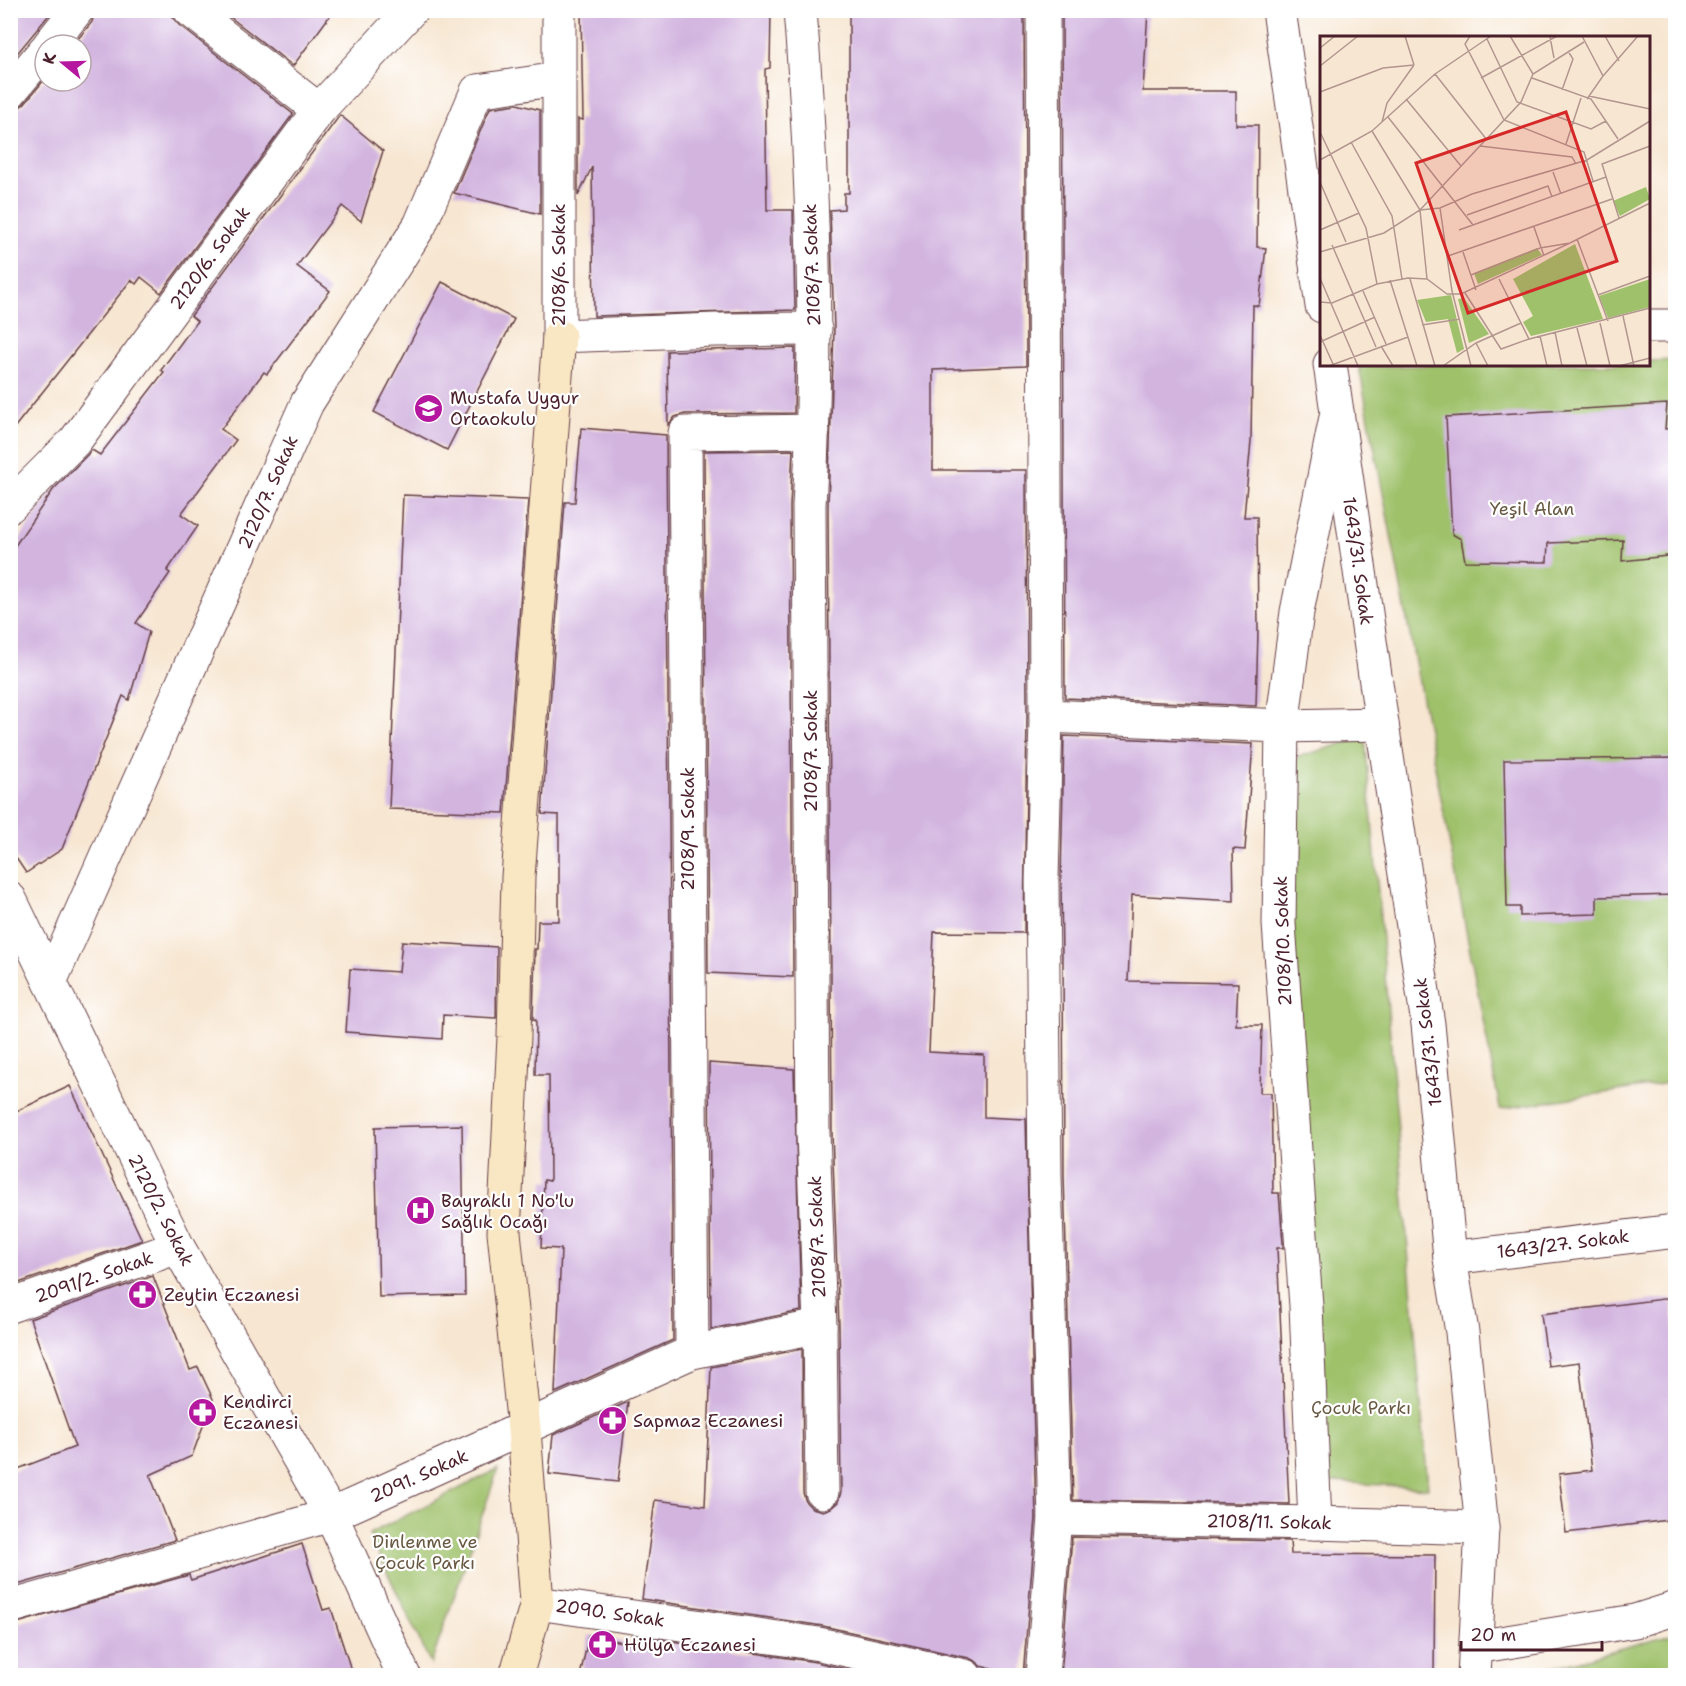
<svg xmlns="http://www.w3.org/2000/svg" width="1686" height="1686" viewBox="0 0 1686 1686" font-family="'Shantell Sans',sans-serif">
<rect width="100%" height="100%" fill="#fff"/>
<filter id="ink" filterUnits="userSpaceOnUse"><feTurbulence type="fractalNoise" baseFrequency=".0167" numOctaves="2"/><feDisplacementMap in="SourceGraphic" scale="12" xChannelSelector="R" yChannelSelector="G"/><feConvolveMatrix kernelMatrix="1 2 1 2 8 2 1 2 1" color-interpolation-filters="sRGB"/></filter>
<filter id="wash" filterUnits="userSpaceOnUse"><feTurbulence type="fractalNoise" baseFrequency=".008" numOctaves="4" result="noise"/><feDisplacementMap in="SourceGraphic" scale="24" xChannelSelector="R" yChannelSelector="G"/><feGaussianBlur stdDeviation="1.35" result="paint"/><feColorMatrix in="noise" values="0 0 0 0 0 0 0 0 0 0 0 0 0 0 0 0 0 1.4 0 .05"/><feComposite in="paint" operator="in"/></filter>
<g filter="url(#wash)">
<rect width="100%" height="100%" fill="#f7e6d1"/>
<g fill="#9fc16b" stroke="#74704b" stroke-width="1.5">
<polygon points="1675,360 1675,1082 1500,1109 1359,367 1486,364 1648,364 1649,361"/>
<polygon points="1365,737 1428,1488 1303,1480 1271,765"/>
<polygon points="498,1469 431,1664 369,1534"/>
<polygon points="1675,1633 1675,1675 1526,1675"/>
</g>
<g id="blocks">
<g fill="#d2b4df">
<polygon points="10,10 53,10 10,62"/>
<polygon points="95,10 172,10 173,18 179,25 293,114 161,293 141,277 136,284 131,280 10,433 10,110 17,109 24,104 45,79 45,81 81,81 81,45 73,45 92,22"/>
<polygon points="221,10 334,10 293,66"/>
<polygon points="581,10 771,10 770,68 765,69 767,210 793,210 795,310 594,316 592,167 578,196 578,119 583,120"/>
<polygon points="849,10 1024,10 1026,366 933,370 933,470 1026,470 1027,716 1024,933 934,932 929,1052 984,1055 984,1117 1026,1119 1036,1518 1023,1676 980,1666 977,1662 969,1658 823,1626 642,1599 655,1500 705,1506 711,1367 802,1349 803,1493 806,1502 812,1508 823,1511 831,1508 838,1502 841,1492 839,1326 832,1132 828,506 834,329 830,210 844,209 844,193 849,193"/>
<polygon points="1062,10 1148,10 1143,91 1236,91 1236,125 1258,125 1257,247 1266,248 1259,306 1253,305 1251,441 1244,517 1257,517 1258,631 1256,706 1065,698"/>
<polygon points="517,104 540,110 540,214 454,193 490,108"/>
<polygon points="340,115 383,151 361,221 342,206 297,266 330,291 267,374 264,372 221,429 236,440 181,514 198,526 167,571 170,573 136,623 149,632 129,700 123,696 62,849 26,873 10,849 10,553 53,490 92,450 100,455 164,372 161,370 197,321 191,316"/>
<polygon points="442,282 514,319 447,450 374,412"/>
<polygon points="795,348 794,413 685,414 675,417 668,425 667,351"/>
<polygon points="1667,404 1665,429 1676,428 1676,555 1622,561 1623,540 1548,543 1547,562 1465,561 1461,539 1452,534 1446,417"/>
<polygon points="581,428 666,435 673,1340 555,1393 561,1249 541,1248 544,1180 550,1181 549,1075 535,1075 536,1020 533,1020 535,949 537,949 538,921 559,921 559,815 542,814 565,502 575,502"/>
<polygon points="793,450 790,506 793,977 708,973 704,451"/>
<polygon points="403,495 528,500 504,813 389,809"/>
<polygon points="1064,736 1253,744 1245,850 1233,849 1234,901 1132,895 1128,981 1238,983 1236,1025 1262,1025 1260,1093 1271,1093 1273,1193 1279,1193 1283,1243 1283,1248 1277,1248 1289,1504 1073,1500 1064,1175 1063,961 1062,961 1061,881"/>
<polygon points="1676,758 1676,895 1597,897 1597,914 1520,916 1520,907 1507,907 1504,760"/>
<polygon points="402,941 497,947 496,1018 443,1015 442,1039 346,1032 350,969 399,972"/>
<polygon points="709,1063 794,1069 801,1311 711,1329"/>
<polygon points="70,1086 142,1240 10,1286 10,1114"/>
<polygon points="462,1125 465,1295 379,1297 375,1127"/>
<polygon points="153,1276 190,1370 198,1367 213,1399 192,1456 150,1475 175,1540 10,1587 10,1472 75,1447 30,1319"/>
<polygon points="1671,1298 1676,1338 1676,1519 1566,1533 1559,1474 1592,1470 1579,1362 1548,1366 1541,1314"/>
<polygon points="628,1402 618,1482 549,1474 553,1435"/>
<polygon points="1072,1537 1290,1541 1291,1554 1435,1555 1434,1676 1061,1676"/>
<polygon points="302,1544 323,1610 331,1608 353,1676 10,1676 10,1625 189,1575 191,1580"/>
<polygon points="589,1635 636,1645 637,1636 816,1662 875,1676 580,1676"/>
</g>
</g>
</g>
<g filter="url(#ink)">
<use href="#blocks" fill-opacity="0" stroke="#643d44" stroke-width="1.5"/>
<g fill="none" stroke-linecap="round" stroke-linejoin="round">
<defs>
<g id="street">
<polyline points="190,10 319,110"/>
<polyline points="559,10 559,336 715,330 815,329"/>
<path d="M800,10C813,175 819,341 809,506L813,1132L820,1326L822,1492"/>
<polyline points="1279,10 1322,306"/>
<polyline points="49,45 77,10"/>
<polyline points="10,92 45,50"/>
<polyline points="1648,326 1676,326"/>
<polyline points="1337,412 1382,724 1428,1024 1450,1258 1462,1332 1482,1528 1474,1676"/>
<polyline points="10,506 75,441 319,110 411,10"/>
<polyline points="1046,716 1282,726 1382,724"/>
<polyline points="10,899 178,1247 331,1515 404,1676"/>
<polyline points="50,982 307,403 420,225 477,91 558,79"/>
<polyline points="1450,1258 1676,1231"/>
<polyline points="10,1306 178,1247"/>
<polyline points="692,1352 685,433 813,431"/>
<polyline points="1055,1518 1315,1523 1482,1528"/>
<polyline points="1315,1523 1306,1306 1279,924 1282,726 1297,612 1337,412 1330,364"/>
<polyline points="537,1603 819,1644 965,1676"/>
<polyline points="10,1607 331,1515 692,1352 820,1326"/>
<polyline points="1476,1647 1635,1621 1676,1608"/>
<polyline points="1042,1676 1055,1518 1045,1175 1042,881 1046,716 1043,10"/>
</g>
<polyline id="secondary" points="516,1676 537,1603 524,1429 504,1232 514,1037 518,877 559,336"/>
</defs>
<use href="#street" stroke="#643d44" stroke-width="35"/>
<use href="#secondary" stroke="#643d44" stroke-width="35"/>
<use href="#street" stroke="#fff" stroke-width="33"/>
<use href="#secondary" stroke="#f9e7c3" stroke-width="33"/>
</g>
</g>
<defs>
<symbol id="school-disc" viewBox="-11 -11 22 22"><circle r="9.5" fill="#b5179e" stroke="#fff"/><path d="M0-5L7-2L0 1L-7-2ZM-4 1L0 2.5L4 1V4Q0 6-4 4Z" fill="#fff"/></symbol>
<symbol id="hospital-disc" viewBox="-11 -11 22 22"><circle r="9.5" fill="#b5179e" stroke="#fff"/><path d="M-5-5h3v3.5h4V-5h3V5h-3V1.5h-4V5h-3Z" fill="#fff"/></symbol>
<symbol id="pharmacy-disc" viewBox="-11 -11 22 22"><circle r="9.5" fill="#b5179e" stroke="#fff"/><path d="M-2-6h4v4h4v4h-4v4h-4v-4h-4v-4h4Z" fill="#fff"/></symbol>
</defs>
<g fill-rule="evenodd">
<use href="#school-disc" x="412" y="392" width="33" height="33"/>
<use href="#hospital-disc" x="404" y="1194" width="33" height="33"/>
<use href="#pharmacy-disc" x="126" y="1278" width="33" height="33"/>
<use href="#pharmacy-disc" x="186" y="1396" width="33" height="33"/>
<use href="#pharmacy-disc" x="596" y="1404" width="33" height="33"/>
<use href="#pharmacy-disc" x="586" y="1628" width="33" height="33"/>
</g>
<g text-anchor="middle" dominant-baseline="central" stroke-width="4.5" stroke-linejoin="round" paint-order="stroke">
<g font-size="18" fill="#4a1f2b" stroke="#fff">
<text transform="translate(210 258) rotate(-54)">2120/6. Sokak</text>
<text transform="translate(559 265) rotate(-90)">2108/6. Sokak</text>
<text transform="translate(812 265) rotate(-92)">2108/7. Sokak</text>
<text transform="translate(268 492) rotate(-66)">2120/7. Sokak</text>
<text transform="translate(1358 561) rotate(82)">1643/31. Sokak</text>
<text transform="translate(811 751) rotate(-90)">2108/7. Sokak</text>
<text transform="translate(688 829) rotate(-90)">2108/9. Sokak</text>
<text transform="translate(1283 941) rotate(-92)">2108/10. Sokak</text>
<text transform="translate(1428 1042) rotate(-97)">1643/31. Sokak</text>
<text transform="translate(161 1210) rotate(63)">2120/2. Sokak</text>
<text transform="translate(817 1237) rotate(-92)">2108/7. Sokak</text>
<text transform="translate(1563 1244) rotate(-7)">1643/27. Sokak</text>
<text transform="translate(94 1277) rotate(-19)">2091/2. Sokak</text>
<text transform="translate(419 1476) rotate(-24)">2091. Sokak</text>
<text transform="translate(1269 1522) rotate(1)">2108/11. Sokak</text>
<text transform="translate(610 1613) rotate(8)">2090. Sokak</text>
</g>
<g font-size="18" fill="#4a1f2b" stroke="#fff" text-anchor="start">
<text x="450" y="398">Mustafa Uygur<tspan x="450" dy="21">Ortaokulu</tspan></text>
<text x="441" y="1201">Bayraklı 1 No'lu<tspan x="441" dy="21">Sağlık Ocağı</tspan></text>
<text x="164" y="1295">Zeytin Eczanesi</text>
<text x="223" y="1402">Kendirci<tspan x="223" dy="21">Eczanesi</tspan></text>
<text x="633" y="1421">Sapmaz Eczanesi</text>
<text x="624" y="1645">Hülya Eczanesi</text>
</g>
<g font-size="18" fill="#685841" stroke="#fff">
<text x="1532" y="509">Yeşil Alan</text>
<text x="1361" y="1408">Çocuk Parkı</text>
<text x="425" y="1542">Dinlenme ve<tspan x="425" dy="21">Çocuk Parkı</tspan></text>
</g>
</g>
<g transform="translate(1320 36)">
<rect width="330" height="330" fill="#f7e6d1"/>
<path d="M326,151L330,163L300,180L293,165ZM255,208L283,283L211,300L203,286L213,280L193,243ZM217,212L222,219L158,248L154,237ZM330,243V271L288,282L279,260ZM131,259L144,313L137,317L128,283L106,286L97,264ZM144,262L169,298L149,307L138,263Z" fill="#9fc16b"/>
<path fill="none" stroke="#b2968f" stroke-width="1.5" d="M85,0L94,29M150,0L145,8L184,84L264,116L273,145M190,0L213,38M262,0L283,40L267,63M285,0L299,25M230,1L234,22M167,3L197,66L271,93L286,85M0,12L15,0M0,30L38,0M115,38L167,104M283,40L318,0M161,42L237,0M212,42L271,63L298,103M242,54L253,23L248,15M0,56L63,32L94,29M269,60L330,73M86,63L141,130M68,81L153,189M62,86L67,67L94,29M52,95L100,174L107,243M0,96L46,192L57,248M31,106L72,180L82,243M246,108L261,62M160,110L252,121L256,128M0,124L52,95L115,38L171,0M233,136L241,158M0,146L26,206M120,172L132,255L151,330M100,174L120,172L152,158L267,124L330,85M147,179L228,150L232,161M299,182L282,128L330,110M214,191L224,220M0,194L39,177M139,194L286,141M257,203L288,285M12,209L56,311M0,216L64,197L100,174L201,66L213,38L264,6M143,216L156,254M128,220L292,163M151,239L220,212L250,207L330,167M0,242L38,330M90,243L115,330M179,243L209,303L330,272M70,244L97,330M43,255L66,308M145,257L181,313L209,303M278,259L330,240M0,266L12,267L57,248L88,242L107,243L127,258H141L250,207M303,280L314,330M280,287L290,330M102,289L140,283M257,292L267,330M235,296L242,330M0,299L13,328M220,300L227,330M0,306L55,281M156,307L168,330M61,310L73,330M9,330L88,301M123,330L156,307L201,287M299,330L330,322"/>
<path fill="#d62828" fill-opacity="0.15" stroke="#d62828" stroke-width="3" d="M246,76L297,225L148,277L96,127Z"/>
<rect width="330" height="330" fill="none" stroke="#4a1f2b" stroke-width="3"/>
</g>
<rect width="1686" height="1686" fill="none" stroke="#fff" stroke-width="36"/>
<g transform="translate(63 63) rotate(289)"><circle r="28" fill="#ffffff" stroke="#b7a5aa" stroke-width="1.5"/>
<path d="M0-4.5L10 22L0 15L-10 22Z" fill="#b5179e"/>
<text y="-9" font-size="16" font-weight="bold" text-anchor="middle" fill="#4a1f2b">K</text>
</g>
<path d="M1461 1641v9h141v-9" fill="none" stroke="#4a1f2b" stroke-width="3"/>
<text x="1470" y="1641" font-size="18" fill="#4a1f2b" stroke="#ffffff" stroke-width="4.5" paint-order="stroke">20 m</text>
</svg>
